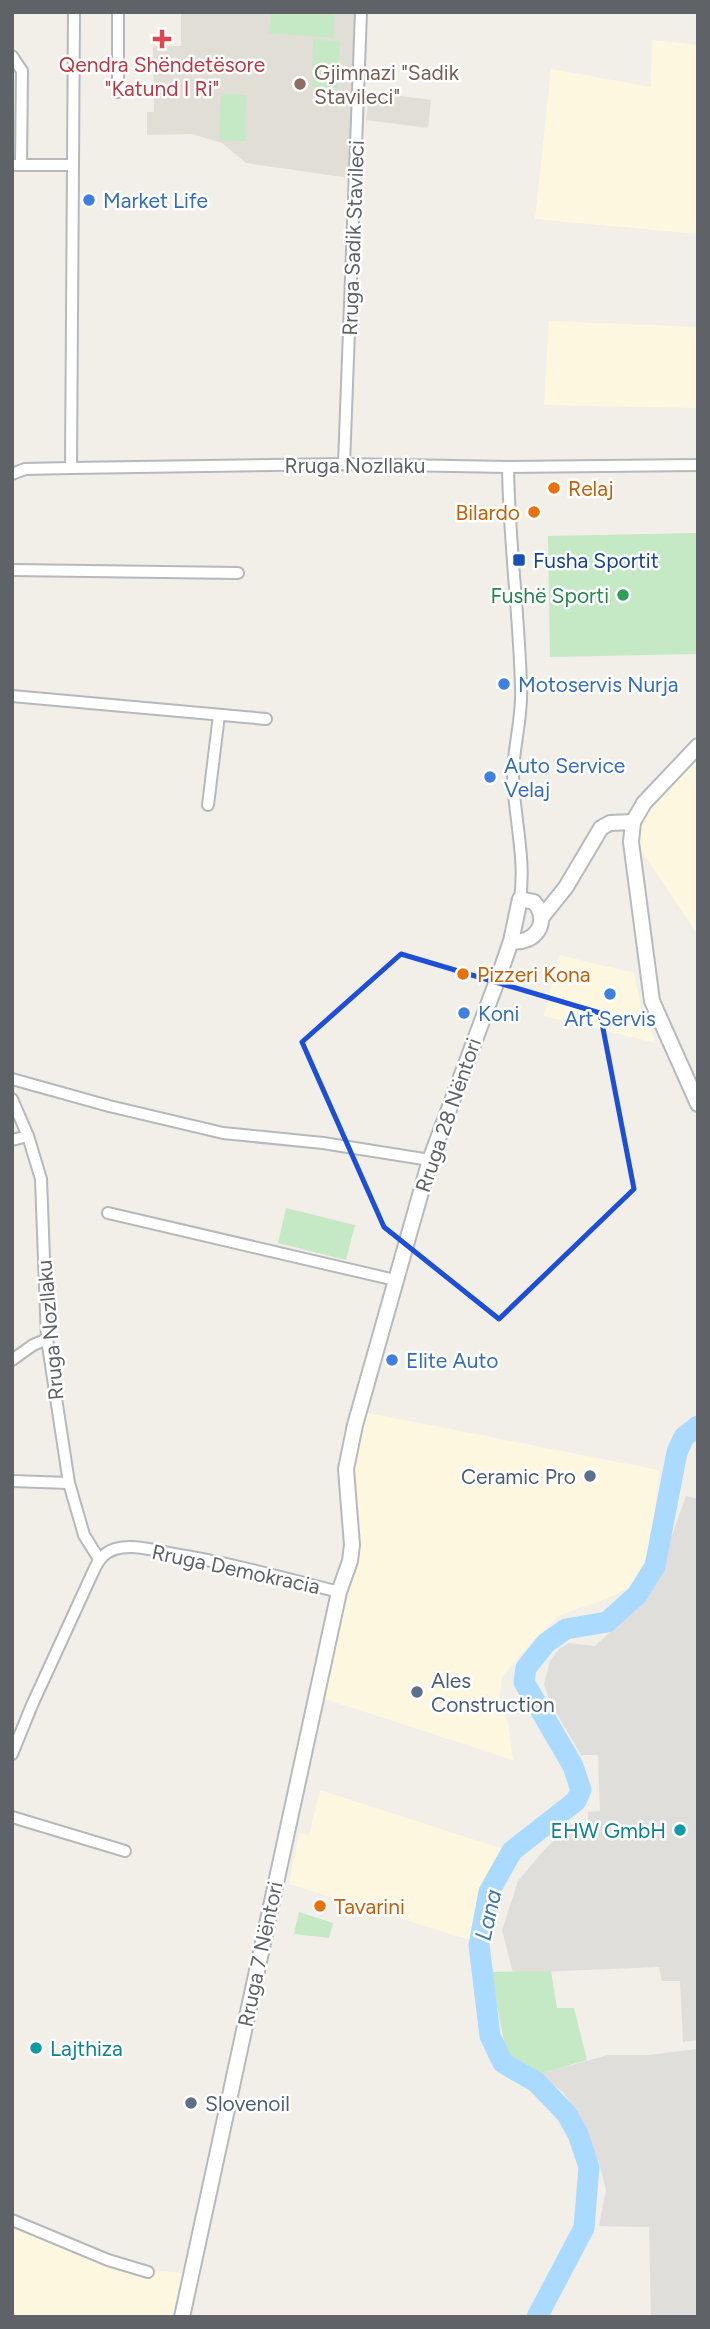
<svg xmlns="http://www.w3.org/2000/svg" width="710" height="2329" viewBox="0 0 710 2329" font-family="Figtree,sans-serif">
<rect width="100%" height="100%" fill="#f1efe8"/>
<g fill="#fef7e0">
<polygon points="652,40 698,45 698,234 535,219 551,69 651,87"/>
<polygon points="549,321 698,327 698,408 544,405"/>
<polygon points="698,751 698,935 641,850 638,832 644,813"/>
<polygon points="559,955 634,973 641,1008 656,1043 544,1016"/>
<polygon points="358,1411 659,1470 651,1556 646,1567 627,1589 606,1599 560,1615 529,1645 502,1677 499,1700 508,1722 513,1760 316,1696 350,1561 347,1486"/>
<polygon points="320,1790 503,1849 484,1885 470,1940 289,1884 299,1833 309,1835"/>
<polygon points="12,2220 148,2272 162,2271 191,2274 182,2317 12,2317"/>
</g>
<g fill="#e0deda">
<polygon points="686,1496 698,1499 698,2040 683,2042 680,1981 662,1981 659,1967 513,1973 502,1930 518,1881 544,1850 571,1824 588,1823 588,1812 600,1811 598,1755 581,1755 550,1702 544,1684 550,1661 559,1649 569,1643 595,1646 636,1608 657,1576"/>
<polygon points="698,2049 698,2317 651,2317 649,2227 599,2226 606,2190 599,2162 576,2110 563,2092 544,2078 546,2072 608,2055 648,2055"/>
</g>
<g fill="#e1ded6">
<polygon points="181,12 355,12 350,178 246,163 222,143 192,134 147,135 147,112 154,112 153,46 181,46"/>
<polygon points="370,92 431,100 428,128 366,120"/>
</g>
<g fill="#c5e8c5">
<polygon points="271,12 335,12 333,38 269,33"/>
<polygon points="313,40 340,41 338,88 312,87"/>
<polygon points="221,94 246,95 245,141 219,140"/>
<polygon points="698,533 698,654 550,657 548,536"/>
<polygon points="286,1208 355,1225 346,1260 278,1243"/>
<polygon points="299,1912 333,1923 329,1938 294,1934"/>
<polygon points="551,1971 557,2008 574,2008 587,2060 546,2072 544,2077 507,2055 496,2002 492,1972"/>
</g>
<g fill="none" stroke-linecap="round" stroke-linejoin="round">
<polyline stroke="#aadaff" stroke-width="21" points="537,2317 584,2228 589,2167 578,2134 566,2113 536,2082 503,2063 490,2036 479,1945 489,1892 512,1851 576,1801 581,1790 573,1766 524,1682 526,1668 546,1643 566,1629 607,1622 637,1595 655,1566 677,1452 684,1437 698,1426"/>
<defs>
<g id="street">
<polyline points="12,56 22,71 21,165"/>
<polyline points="118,92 118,12"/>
<polyline points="12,165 73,165"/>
<polyline points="344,464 361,12"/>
<path d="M508,467C509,541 519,613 521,686C523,717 513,746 513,776C514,817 526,858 520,899"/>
<polyline points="71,468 74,12"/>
<polyline points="12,474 25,469 71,468 344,464 508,467 698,465"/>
<polyline points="12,570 238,573"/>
<polyline points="12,696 266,719"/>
<polyline points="208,805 219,715"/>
<polyline points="12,1079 109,1106 223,1133 323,1143 430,1160"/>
<polyline points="12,1099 28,1136 41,1179 47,1339 69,1483 84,1535 99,1559"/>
<polyline points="12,1140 28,1136"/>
<polyline points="108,1213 395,1280"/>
<polyline points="12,1360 33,1345 47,1339"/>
<polyline points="12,1481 69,1483"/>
<path d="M12,1754L32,1705L93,1572C98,1561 103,1553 115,1549C133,1544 155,1550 174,1554C230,1563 284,1578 339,1592"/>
<polyline points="12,1817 125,1851"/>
<polyline points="12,2220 108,2260 148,2272"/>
</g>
<g id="secondary">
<polyline points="698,746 644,803 633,822 631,842 652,1001 698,1104"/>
<polyline points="542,917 566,887 601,828 610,823 633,822"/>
<path d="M182,2317L339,1592L350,1561L352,1545L346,1469L355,1425L430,1160L500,973L511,941L520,899L534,902C551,922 535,945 511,941"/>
</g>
</defs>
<use href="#street" stroke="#b5b8bc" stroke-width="14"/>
<use href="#secondary" stroke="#b6babf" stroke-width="18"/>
<use href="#street" stroke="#fff" stroke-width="10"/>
<use href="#secondary" stroke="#fff" stroke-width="14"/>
</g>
<path fill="none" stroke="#1d4ed8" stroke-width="5" stroke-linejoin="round" d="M401,954L600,1013L634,1189L499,1319L384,1227L302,1042Z"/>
<path fill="#e0444e" stroke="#fff" stroke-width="2.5" d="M158.5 28.5h7v7h7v7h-7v7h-7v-7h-7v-7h7z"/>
<circle fill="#8d6e63" stroke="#fff" stroke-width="2.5" cx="300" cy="84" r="7"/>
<g fill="#3f7fe0" stroke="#fff" stroke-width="2.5">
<circle cx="89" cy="200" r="7"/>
<circle cx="504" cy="684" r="7"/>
<circle cx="490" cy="777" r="7"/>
<circle cx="610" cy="994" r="7"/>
<circle cx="464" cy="1013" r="7"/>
<circle cx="392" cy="1360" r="7"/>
</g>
<g fill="#e8710a" stroke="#fff" stroke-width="2.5">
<circle cx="554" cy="488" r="7"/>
<circle cx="534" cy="512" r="7"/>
<circle cx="463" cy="974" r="7"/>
<circle cx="320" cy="1906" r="7"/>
</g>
<rect fill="#1a4fb4" stroke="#fff" stroke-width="2.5" x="512" y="553" width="14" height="14" rx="3.5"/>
<circle fill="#2e9e5b" stroke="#fff" stroke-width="2.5" cx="623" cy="595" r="7"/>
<g fill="#5c6f8a" stroke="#fff" stroke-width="2.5">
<circle cx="590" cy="1476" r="7"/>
<circle cx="417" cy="1692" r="7"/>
<circle cx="191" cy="2103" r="7"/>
</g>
<g fill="#0f9aa8" stroke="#fff" stroke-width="2.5">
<circle cx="680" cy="1830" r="7"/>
<circle cx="36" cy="2048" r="7"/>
</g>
<g text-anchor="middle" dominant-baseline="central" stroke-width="5" stroke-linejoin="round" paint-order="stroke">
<g font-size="21" fill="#be3a42" stroke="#fff">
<text x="162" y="64">Qendra Shëndetësore<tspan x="162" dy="24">"Katund I Ri"</tspan></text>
</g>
<g font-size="21" fill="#785e54" stroke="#fff" text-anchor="start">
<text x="314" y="72">Gjimnazi "Sadik<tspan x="314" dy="24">Stavileci"</tspan></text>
</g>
<g font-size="21" fill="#366cbe" stroke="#fff" text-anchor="start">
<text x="103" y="200">Market Life</text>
<text x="518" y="684">Motoservis Nurja</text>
<text x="504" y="765">Auto Service<tspan x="504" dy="24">Velaj</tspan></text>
<text x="478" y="1013">Koni</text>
<text x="610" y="1018" text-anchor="middle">Art Servis</text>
<text x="406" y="1360">Elite Auto</text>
</g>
<g font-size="21" fill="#5f6368" stroke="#fff">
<text transform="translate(353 238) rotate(-88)">Rruga Sadik Stavileci</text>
<text x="355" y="465">Rruga Nozllaku</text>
<text transform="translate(448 1115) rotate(-71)">Rruga 28 Nëntori</text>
<text transform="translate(50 1330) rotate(-95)">Rruga Nozllaku</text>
<text transform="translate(236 1569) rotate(12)">Rruga Demokracia</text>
<text transform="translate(260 1954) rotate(-78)">Rruga 7 Nëntori</text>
</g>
<g font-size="21" fill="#c56008" stroke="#fff" text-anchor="start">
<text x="568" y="488">Relaj</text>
<text x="520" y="512" text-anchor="end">Bilardo</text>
<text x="477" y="974">Pizzeri Kona</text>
<text x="334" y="1906">Tavarini</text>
</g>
<g font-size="21" fill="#164399" stroke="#fff" text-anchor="start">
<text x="533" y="560">Fusha Sportit</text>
</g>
<g font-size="21" fill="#27864d" stroke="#fff" text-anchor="end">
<text x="609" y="595">Fushë Sporti</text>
</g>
<g font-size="21" fill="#4e5e75" stroke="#fff" text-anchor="start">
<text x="576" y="1476" text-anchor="end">Ceramic Pro</text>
<text x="431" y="1680">Ales<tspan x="431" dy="24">Construction</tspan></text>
<text x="205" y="2103">Slovenoil</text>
</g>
<g font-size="21" fill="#0d838f" stroke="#fff" text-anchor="end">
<text x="666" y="1830">EHW GmbH</text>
<text x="50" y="2048" text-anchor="start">Lajthiza</text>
</g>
<g font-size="23" font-style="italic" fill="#4174aa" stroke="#fff">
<text transform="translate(488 1915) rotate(-77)">Lana</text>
</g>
</g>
<rect width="710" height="2329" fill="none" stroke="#5f6368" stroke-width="28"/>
</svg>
